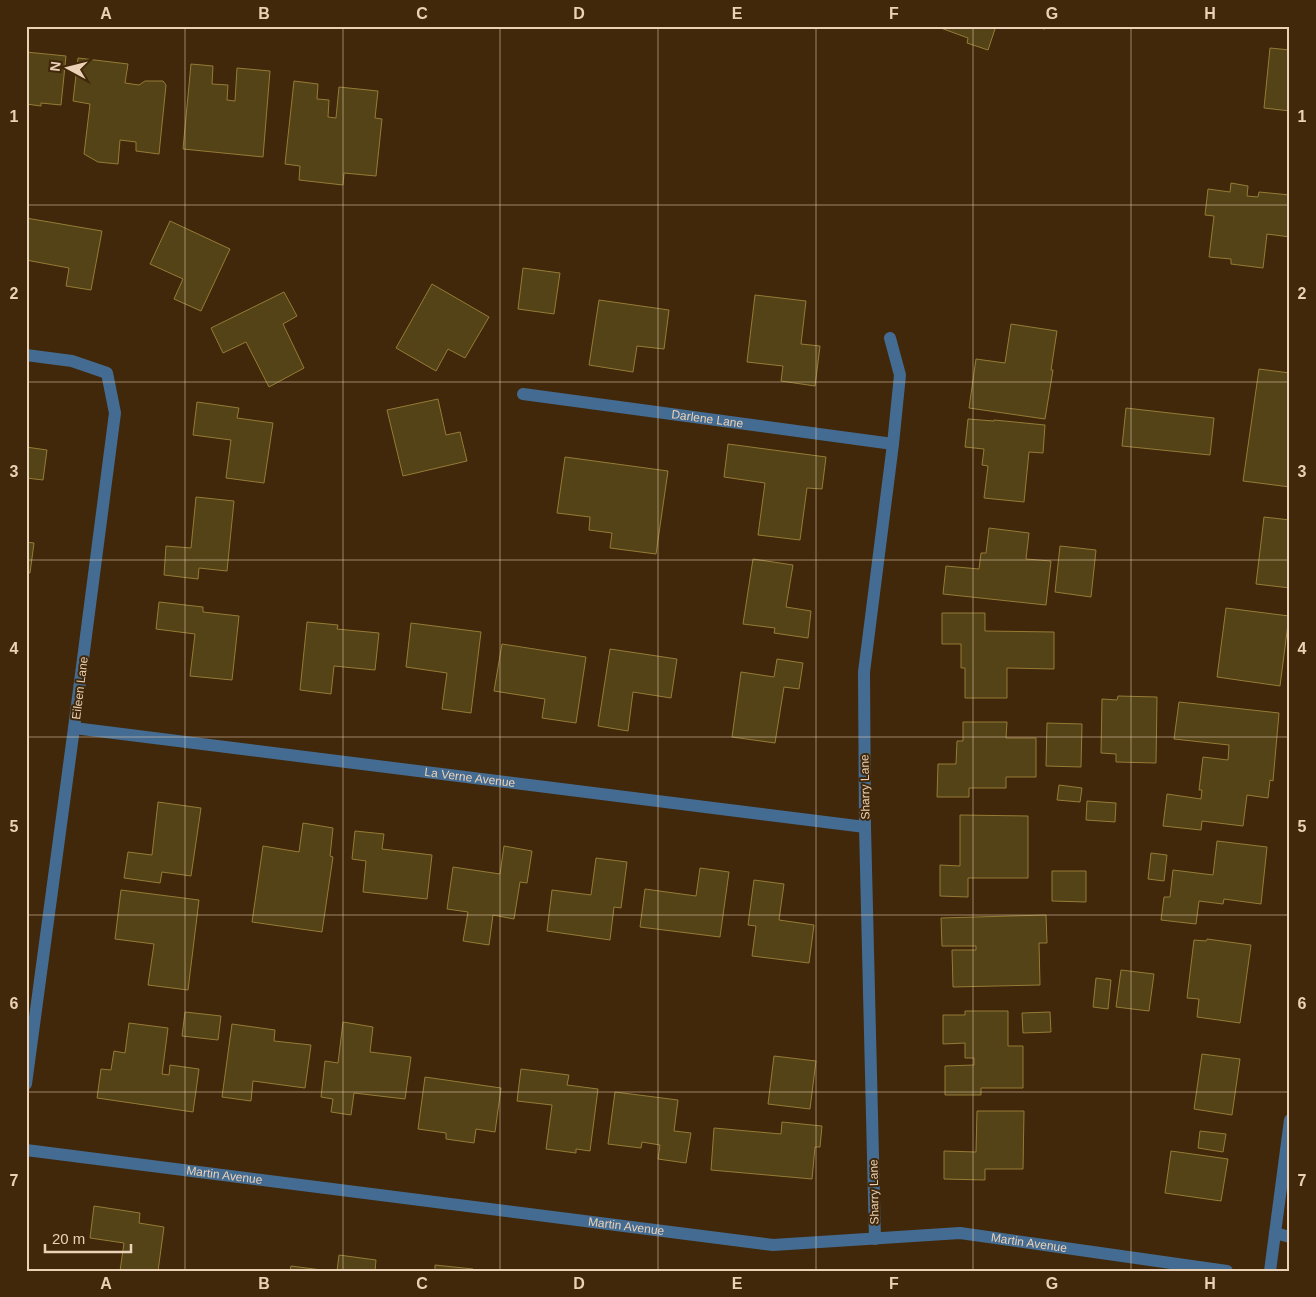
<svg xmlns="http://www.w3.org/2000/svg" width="1316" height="1297" viewBox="0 0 1316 1297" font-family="Helvetica,sans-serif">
<rect width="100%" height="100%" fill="#41280a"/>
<g fill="#534317" stroke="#967b36">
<polygon points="938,26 996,26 988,50 967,43 968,38 938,27"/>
<polygon points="1023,26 1045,26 1045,29"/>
<polygon points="1270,48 1290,50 1290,111 1264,108"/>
<polygon points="26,52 66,56 61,105 41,103 41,106 26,104"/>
<polygon points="78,58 128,64 125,83 139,85 145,81 163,81 166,85 159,154 136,151 136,142 120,140 118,164 98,162 84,154 90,104 73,101"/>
<polygon points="191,64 213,66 212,84 228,85 227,100 235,101 237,68 270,71 263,157 183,149"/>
<polygon points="294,81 318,84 317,99 329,100 328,117 336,118 339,87 378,91 375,118 382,119 376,176 344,173 343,185 299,180 300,166 285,164"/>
<polygon points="1231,183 1248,186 1247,196 1258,197 1259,192 1290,195 1290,237 1267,234 1263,268 1231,264 1231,259 1209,257 1214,216 1205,215 1208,189 1230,192"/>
<polygon points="26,218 102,231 91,290 66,286 69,268 26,260"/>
<polygon points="170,221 230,249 201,311 174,299 183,279 150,264"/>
<polygon points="523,268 560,273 554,314 518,309"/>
<polygon points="432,284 489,317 465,358 448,349 436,371 396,348"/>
<polygon points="284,292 297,316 283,324 304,368 269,387 246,342 223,353 211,328"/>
<polygon points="755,295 806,301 801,344 820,346 815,386 781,381 783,366 747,362"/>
<polygon points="599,300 669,310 664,349 637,346 633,372 589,365"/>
<polygon points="1011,324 1057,331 1051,370 1053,370 1045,419 969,408 976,359 1005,363"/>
<polygon points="1259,369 1290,373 1290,487 1243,481"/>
<polygon points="438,399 446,435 460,432 467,461 403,476 387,410"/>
<polygon points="197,402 239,408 237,418 273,423 264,483 226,478 231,440 193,435"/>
<polygon points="1126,408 1214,418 1210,455 1122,446"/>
<polygon points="968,419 994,421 994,420 1045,425 1043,453 1029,452 1024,502 984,498 988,466 982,465 984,449 965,447"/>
<polygon points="728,444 826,457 822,489 807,488 800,540 758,535 765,483 724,477"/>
<polygon points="26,447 47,450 43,480 26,478"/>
<polygon points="565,457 668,471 656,554 610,548 612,533 589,530 590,517 557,513"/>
<polygon points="196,497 234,501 227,571 199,568 198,579 164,575 166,546 191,548"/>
<polygon points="1264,517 1290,520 1290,588 1256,584"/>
<polygon points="989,528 1029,533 1026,559 1051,561 1046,605 943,594 946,566 979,569 981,553 986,553"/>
<polygon points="26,542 34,543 30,573 26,572"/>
<polygon points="1060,546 1096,550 1091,597 1055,592"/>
<polygon points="753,559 793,565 786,607 811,611 808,638 774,633 775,628 743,624"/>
<polygon points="159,602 203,607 203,612 239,616 232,680 190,676 195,634 156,629"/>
<polygon points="1226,608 1289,616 1280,686 1217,677"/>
<polygon points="942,613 985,613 985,631 1054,632 1054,669 1007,668 1007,698 965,698 965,668 961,668 961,644 942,644"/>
<polygon points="307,622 338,625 337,629 379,633 375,670 334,666 331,694 300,690"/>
<polygon points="411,623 481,632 471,713 442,709 447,673 406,667"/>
<polygon points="502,644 586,657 576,723 542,718 545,699 494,691"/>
<polygon points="610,649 677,659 671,698 633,692 628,731 598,726"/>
<polygon points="777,659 803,663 799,689 784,687 775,743 732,737 741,672 774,677"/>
<polygon points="1118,696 1157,697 1156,763 1116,762 1116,754 1101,753 1102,699 1117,700"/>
<polygon points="1179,702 1279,713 1273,781 1270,780 1268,798 1247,795 1243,826 1202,821 1201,830 1163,826 1167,794 1201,799 1202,790 1199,790 1203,757 1228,760 1229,745 1174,739"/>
<polygon points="963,722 1007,722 1006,738 1036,738 1036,777 1006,777 1006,788 969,788 969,797 937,797 938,764 956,764 957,741 963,741"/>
<polygon points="1047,723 1082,724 1081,767 1046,766"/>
<polygon points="1059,785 1082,788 1080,802 1057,800"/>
<polygon points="1087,801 1116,803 1115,822 1086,820"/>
<polygon points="158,802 201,808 191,876 162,872 160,883 124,878 128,852 152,855"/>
<polygon points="960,815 1028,816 1028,878 968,878 968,897 940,896 940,865 960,866"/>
<polygon points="303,823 333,828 330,856 333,857 322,932 252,922 263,846 299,852"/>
<polygon points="355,831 384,834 382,849 432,855 427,899 363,892 366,861 352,859"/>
<polygon points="1217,841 1267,847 1261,904 1224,899 1223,904 1199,901 1196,924 1161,920 1164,897 1170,897 1173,870 1213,875"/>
<polygon points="504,846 532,851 527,883 520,882 514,919 493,915 489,945 463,941 468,912 447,909 453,867 500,874"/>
<polygon points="1151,853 1167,855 1164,881 1148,879"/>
<polygon points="596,858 627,862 621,908 614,907 610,940 547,931 552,890 591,895"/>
<polygon points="700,868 729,872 720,937 640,927 645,889 696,896"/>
<polygon points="1052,871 1086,871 1086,902 1052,901"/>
<polygon points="754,880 784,884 779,920 814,925 809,963 752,956 756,926 748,925"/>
<polygon points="121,890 199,900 188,990 148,985 154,944 115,939"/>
<polygon points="1046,915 1047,943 1039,943 1040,985 953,987 952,950 976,950 976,946 942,946 941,918"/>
<polygon points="1207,939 1251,945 1240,1023 1197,1017 1199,999 1187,998 1194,940 1206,941"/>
<polygon points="1121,970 1154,974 1149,1011 1116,1007"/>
<polygon points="1096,978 1111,980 1108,1009 1093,1007"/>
<polygon points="965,1011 1008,1011 1008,1046 1023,1046 1023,1088 981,1088 981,1095 945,1095 945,1066 974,1065 974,1058 965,1058 965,1043 943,1044 943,1015 965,1015"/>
<polygon points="185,1012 221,1016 218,1040 182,1036"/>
<polygon points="1050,1012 1051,1032 1023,1033 1022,1013"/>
<polygon points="343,1022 373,1027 370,1052 411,1057 405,1099 354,1093 351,1115 331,1112 333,1099 321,1097 325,1061 338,1063"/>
<polygon points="129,1023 168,1028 162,1074 169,1075 170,1065 199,1069 193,1112 97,1098 101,1069 111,1070 114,1051 125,1053"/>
<polygon points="232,1024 275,1030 274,1041 311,1045 305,1088 253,1081 251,1101 222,1097"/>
<polygon points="1202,1054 1240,1059 1232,1115 1194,1109"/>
<polygon points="774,1056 816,1061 810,1109 768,1104"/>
<polygon points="521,1069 569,1075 567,1085 598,1089 590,1151 576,1149 576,1153 546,1149 552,1105 517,1101"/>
<polygon points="425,1077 501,1088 495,1132 476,1129 474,1143 446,1139 446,1133 418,1129"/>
<polygon points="615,1092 678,1100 674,1131 691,1133 686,1163 658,1159 660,1145 642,1142 641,1148 608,1144"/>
<polygon points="977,1111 1024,1111 1023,1169 985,1169 985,1180 944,1179 944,1151 976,1152"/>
<polygon points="782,1122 822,1126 820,1147 815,1147 812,1179 711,1170 714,1128 781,1134"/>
<polygon points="1200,1131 1226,1134 1223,1152 1198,1148"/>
<polygon points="1171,1151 1228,1159 1221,1201 1165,1193"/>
<polygon points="94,1206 140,1213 139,1223 164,1227 158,1271 120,1271 124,1243 90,1238"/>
<polygon points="339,1255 376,1260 375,1271 337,1271"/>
<polygon points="435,1265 473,1269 473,1271 435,1271"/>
<polygon points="291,1266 329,1271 290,1271"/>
</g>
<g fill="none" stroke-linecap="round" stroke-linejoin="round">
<g stroke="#446c92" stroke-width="12">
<polyline points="26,355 72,361 107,373 115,413 74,728 26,1084"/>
<path id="s1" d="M523,394L893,444"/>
<path id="s2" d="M74,728L865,827"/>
<path id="s3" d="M26,1150L773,1245L960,1233L1227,1271"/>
<polyline points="1275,1233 1290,1237"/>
<polyline points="875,1239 865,827 864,672 893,444 900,375 890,338"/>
<polyline points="1270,1271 1290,1120"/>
</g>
</g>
<path fill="none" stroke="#ebd1b6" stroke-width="1" stroke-opacity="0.55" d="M185,26V1271M343,26V1271M500,26V1271M658,26V1271M816,26V1271M973,26V1271M1131,26V1271M26,205H1290M26,382H1290M26,560H1290M26,737H1290M26,915H1290M26,1092H1290"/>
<g text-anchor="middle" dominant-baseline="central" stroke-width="4" stroke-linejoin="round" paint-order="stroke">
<g font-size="12" fill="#ebd1b6" stroke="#41280a">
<text stroke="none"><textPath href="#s1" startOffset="186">Darlene Lane</textPath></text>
<text transform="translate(80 688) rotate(-83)">Eileen Lane</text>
<text stroke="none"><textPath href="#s2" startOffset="399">La Verne Avenue</textPath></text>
<text transform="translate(865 787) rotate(-91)">Sharry Lane</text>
<text stroke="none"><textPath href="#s3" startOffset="200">Martin Avenue</textPath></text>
<text transform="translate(874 1192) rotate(-91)">Sharry Lane</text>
<text stroke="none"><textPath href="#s3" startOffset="605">Martin Avenue</textPath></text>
<text stroke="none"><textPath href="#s3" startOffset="1010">Martin Avenue</textPath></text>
</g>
</g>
<rect width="1316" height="1297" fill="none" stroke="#41280a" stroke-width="55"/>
<g transform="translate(68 68) rotate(277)" stroke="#41280a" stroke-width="4" paint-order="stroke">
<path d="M0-4L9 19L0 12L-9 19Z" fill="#ebd1b6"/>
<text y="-8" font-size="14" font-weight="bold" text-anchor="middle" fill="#ebd1b6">N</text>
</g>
<path d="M45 1244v8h86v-8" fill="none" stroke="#ebd1b6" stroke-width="2.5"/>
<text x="52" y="1244" font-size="15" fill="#ebd1b6" stroke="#41280a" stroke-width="4" paint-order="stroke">20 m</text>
<rect x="28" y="28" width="1260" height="1242" fill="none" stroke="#ebd1b6" stroke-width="2"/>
<g font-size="16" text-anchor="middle" font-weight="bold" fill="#ebd1b6">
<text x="106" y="19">A</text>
<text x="264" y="19">B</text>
<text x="422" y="19">C</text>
<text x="579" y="19">D</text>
<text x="737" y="19">E</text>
<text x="894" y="19">F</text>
<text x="1052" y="19">G</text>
<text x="1210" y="19">H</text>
<text x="14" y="122">1</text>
<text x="1302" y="122">1</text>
<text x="14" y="299">2</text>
<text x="1302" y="299">2</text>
<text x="14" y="477">3</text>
<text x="1302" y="477">3</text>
<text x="14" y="654">4</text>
<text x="1302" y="654">4</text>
<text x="14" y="832">5</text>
<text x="1302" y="832">5</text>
<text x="14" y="1009">6</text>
<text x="1302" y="1009">6</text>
<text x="14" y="1186">7</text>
<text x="1302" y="1186">7</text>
<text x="106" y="1289">A</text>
<text x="264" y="1289">B</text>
<text x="422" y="1289">C</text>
<text x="579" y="1289">D</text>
<text x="737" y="1289">E</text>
<text x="894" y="1289">F</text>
<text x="1052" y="1289">G</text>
<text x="1210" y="1289">H</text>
</g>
</svg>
